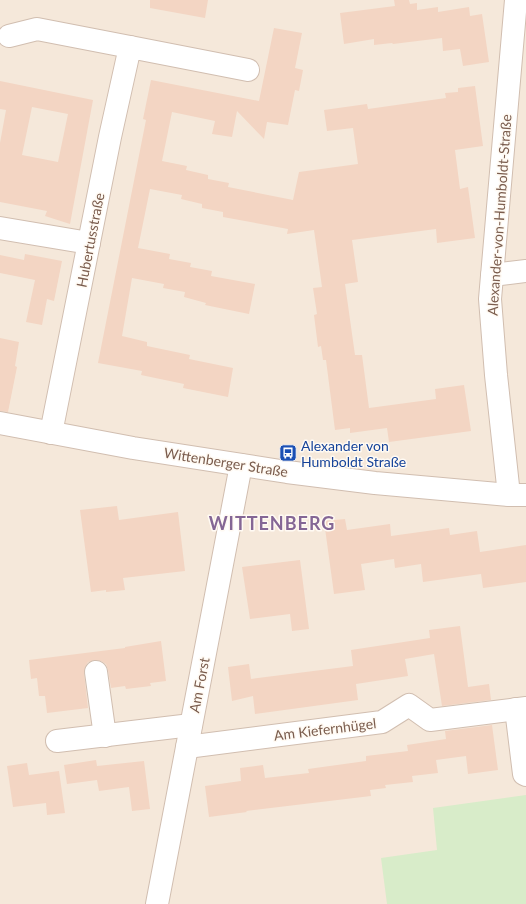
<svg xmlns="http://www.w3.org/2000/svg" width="526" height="904" viewBox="0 0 526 904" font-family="Lato,sans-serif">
<rect width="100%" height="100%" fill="#fdf6ec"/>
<rect fill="#f5e8da" x="0" y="0" width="526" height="904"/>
<polygon fill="#d8ecc9" points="526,795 526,904 387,904 381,858 437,850 433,808"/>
<g fill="#f3d5c3" fill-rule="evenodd">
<polygon points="150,0 208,0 205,18 150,8"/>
<polygon points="394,0 409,0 410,4 417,3 417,10 438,7 438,12 469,7 470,16 482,14 489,62 463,66 460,49 443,51 442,38 393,44 392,43 374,45 374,39 344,44 340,13 395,6"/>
<polygon points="274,28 302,33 295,68 303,70 299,91 295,90 288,125 267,122 264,139 237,111 232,137 212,134 215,121 172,112 162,161 187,166 186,170 208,175 208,179 229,183 228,187 293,200 299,172 358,164 353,128 327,131 324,110 367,104 368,109 446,98 445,93 458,92 458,88 475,86 483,146 455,150 460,189 468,187 475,238 437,243 436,229 352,240 358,282 345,284 355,355 362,355 369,408 436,399 435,389 464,385 471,431 389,442 387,428 350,433 350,428 335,430 326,360 323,360 321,346 318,347 314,315 317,314 313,288 322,287 314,230 287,234 288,229 223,217 223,212 202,208 202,204 181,199 182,195 150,189 138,248 170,254 169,259 191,263 190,267 212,271 211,276 255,284 249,314 205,305 206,303 184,297 185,292 163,288 164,284 132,278 122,336 147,342 147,346 190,355 189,359 233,368 228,397 183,388 184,384 141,375 142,371 98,363 146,120 143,119 151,80 259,101"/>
<path d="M0,81L93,100L70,224L45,216L47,211L0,202V143L6,110L0,109ZM32,107L68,114L58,162L22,155Z"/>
<polygon points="25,254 62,261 54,301 47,299 42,325 26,322 35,280 0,273 0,255 24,260"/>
<polygon points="0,338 19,342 15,366 17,367 8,412 0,411"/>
<polygon points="117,506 119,520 178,512 185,571 123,578 125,590 106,592 106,590 91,592 80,510"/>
<polygon points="345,519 347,530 390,524 391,536 449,528 450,535 477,531 480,552 526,545 526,582 483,588 481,574 423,582 421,564 395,568 394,559 361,564 365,590 334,594 324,521"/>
<polygon points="300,560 309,629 292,631 290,614 250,619 242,567"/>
<polygon points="460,626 468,687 489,684 491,700 442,706 434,654 405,659 408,676 356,684 358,700 255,714 253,696 232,701 228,667 249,664 251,679 353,666 351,650 430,638 429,630"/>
<polygon points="161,641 166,681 150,683 151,686 126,689 125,686 111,688 108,670 106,664 101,661 95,660 88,662 85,667 84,673 88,708 47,713 45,696 39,696 37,678 31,679 29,660 125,648 125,647"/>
<polygon points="492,725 498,770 468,774 466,756 436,760 438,773 412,776 413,782 385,785 386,788 370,790 371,796 246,811 247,812 209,817 205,786 241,781 240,768 263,765 265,778 309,773 308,769 366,761 366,756 408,751 407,745 446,739 445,731"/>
<polygon points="96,760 97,766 144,761 150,809 132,811 129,787 99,791 97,780 67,784 64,765"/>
<polygon points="27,763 29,775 59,771 65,813 47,815 46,803 13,807 7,766"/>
</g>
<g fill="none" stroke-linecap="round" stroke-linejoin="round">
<defs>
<g id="minor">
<polyline points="9,36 37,29 130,47"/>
<polyline points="0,228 89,243"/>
<polyline points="492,275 526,271"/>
<polyline points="0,423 133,448 287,472 375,483 509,495 526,495"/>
<polyline points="51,433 110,137 130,47 248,70"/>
<polyline points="509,495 496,375 490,299 516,0"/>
<polyline points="96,672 105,736"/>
<polyline points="516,709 524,774 526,775"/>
<polyline points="57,741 191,725"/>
<polyline points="187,747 382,722 409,705 430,720 526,708"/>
<polyline points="157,904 241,465"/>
</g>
</defs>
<use href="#minor" stroke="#d1beb0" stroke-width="24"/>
<use href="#minor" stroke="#fff" stroke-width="22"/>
</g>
<defs>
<symbol id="bus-square" viewBox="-11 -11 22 22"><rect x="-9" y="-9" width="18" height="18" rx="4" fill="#1a4fb4" stroke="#fffaf3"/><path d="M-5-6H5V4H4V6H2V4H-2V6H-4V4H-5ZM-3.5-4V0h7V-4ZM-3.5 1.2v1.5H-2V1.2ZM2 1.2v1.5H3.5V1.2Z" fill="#fff"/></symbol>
</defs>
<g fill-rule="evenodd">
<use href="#bus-square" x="278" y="443" width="20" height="20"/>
</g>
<g text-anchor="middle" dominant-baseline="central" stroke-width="3" stroke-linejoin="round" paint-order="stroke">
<g font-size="14" fill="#7a5c4d" stroke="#fffaf3">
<text transform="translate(499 215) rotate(-86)">Alexander-von-Humboldt-Straße</text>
<text transform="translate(90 240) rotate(-79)">Hubertusstraße</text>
<text transform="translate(226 462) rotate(9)">Wittenberger Straße</text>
<text transform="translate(199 685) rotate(-79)">Am Forst</text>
<text transform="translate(325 729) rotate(-7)">Am Kiefernhügel</text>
</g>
<g font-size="14" fill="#164399" stroke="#fffaf3" text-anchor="start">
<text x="301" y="445">Alexander von<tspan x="301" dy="16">Humboldt Straße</tspan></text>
</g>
<g font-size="18" font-weight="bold" letter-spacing="1" fill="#846695" stroke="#fffaf3">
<text x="272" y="523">WITTENBERG</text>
</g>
</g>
</svg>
